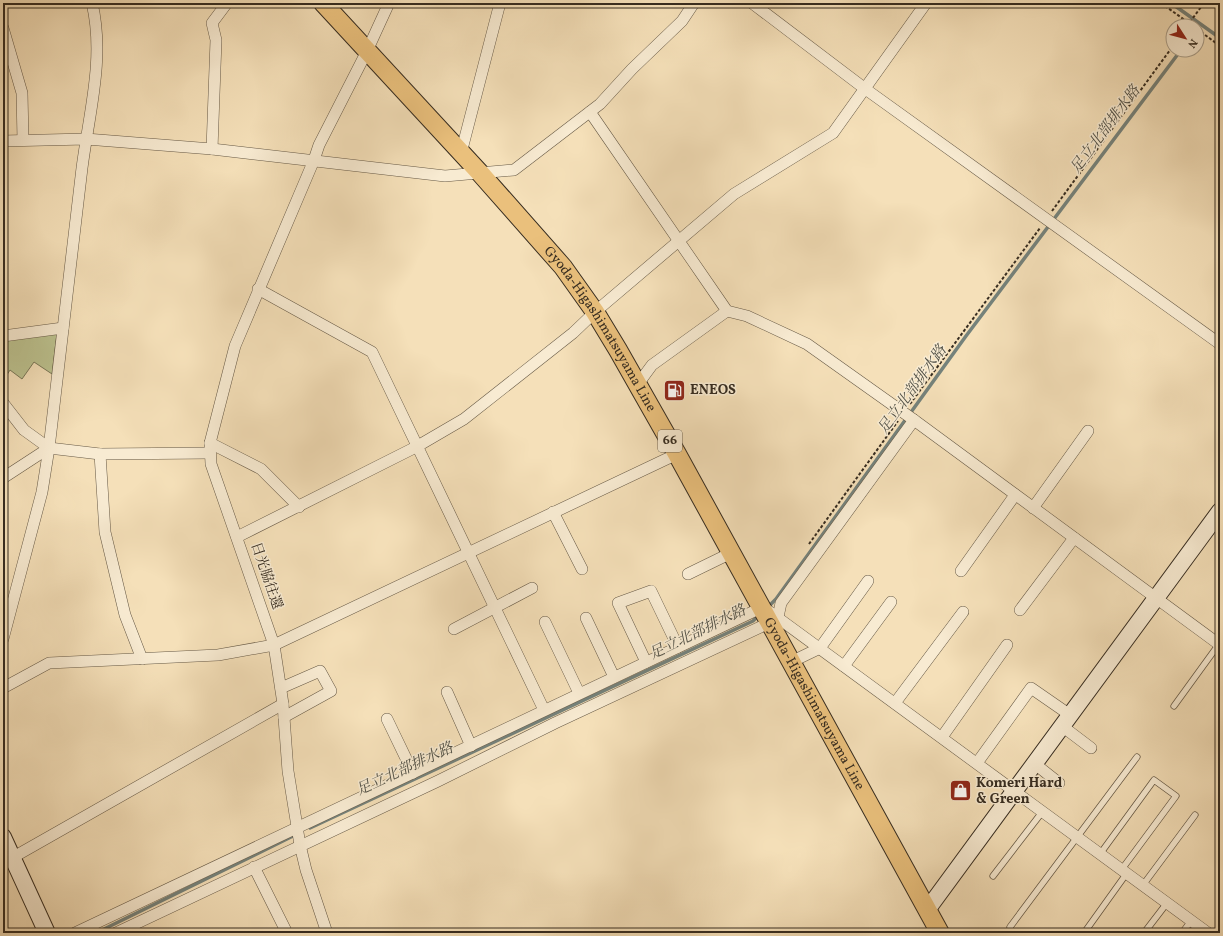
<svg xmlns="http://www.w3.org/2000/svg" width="1223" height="936" viewBox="0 0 1223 936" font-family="Vollkorn,'Noto Serif JP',serif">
<rect width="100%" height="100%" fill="#f5e0b9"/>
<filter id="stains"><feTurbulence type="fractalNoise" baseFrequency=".005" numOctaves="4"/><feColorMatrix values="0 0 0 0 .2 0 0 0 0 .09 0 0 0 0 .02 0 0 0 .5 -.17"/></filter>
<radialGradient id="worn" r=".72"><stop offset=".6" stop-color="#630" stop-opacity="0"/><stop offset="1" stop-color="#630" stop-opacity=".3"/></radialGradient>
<polygon fill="#bcc28f" stroke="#797758" points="57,333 52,374 34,362 22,379 10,370 3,381 3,338"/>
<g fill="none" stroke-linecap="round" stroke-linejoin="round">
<g stroke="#75827b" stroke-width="3.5">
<polyline points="1171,3 1220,38"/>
<polyline points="767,608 776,599 966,336 1181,50"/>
<polyline points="310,828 753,621 759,615"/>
<polyline points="96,933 297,834"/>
</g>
<defs>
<g id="lane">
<polyline points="1174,706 1219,644"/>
<polyline points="1100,854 1154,780 1176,796 1122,869"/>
<polyline points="993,876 1043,811"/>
<polyline points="1143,885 1195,815"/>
<polyline points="1010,927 1137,757"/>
<polyline points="1084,933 1127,873"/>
<polyline points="1144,933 1167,903"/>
<polyline points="1182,933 1191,921"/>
<polyline points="1219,933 1220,931"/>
</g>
<g id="street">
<polyline points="752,3 864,88 1220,344"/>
<polyline points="3,28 22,93 23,140"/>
<polyline points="590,112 727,311 747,316 807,344 914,420 1220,645"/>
<polyline points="3,141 86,139 212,149 445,176 514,170 600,104 632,69 682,21 694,3"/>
<polyline points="212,149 216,40 212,23 227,3"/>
<polyline points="461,153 500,3"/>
<polyline points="258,289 372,352 544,710"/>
<polyline points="3,336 63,328"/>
<polyline points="638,384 652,365 727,311"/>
<polyline points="3,403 24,430 49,448 100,454 210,453"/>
<polyline points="210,443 261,469 299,507"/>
<polyline points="100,454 105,532 125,615 142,659"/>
<polyline points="3,478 49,448"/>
<polyline points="1033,508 1088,431"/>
<polyline points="553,512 582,569"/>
<polyline points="237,537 416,447 464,419 573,333 595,312 734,194 833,133 926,3"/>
<polyline points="961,571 1015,495"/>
<polyline points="688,574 731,553"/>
<polyline points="1020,610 1074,538"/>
<polyline points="778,617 781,603 914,420"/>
<polyline points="586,618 614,677"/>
<polyline points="545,622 579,693"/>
<polyline points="454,629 532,588"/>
<path d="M3,639L42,492L49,448C60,355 71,261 82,168C89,113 105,58 92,3"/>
<polyline points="646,662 618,603 651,591 678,647"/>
<polyline points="791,662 820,648 868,581"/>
<polyline points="844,666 891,602"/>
<polyline points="3,688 49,663 218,655 274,645 677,454"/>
<polyline points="281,688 320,671 331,691 284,717"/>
<polyline points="447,692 471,746"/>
<polyline points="895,703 963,612"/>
<polyline points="387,719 413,773"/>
<polyline points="1062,726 1091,748"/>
<polyline points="942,737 1007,645"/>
<polyline points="977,763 1031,688 1070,715"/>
<polyline points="1035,764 1059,783"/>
<polyline points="3,863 283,704"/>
<polyline points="254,867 287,933"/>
<polyline points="75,933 763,607 1208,933"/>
<polyline points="116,933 438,781 555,723 769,623"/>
<polyline points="327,933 306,870 300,845 288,771 283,704 274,645 211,464 210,443 235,346 314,160 319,145 367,51 389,3"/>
</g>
<g id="secondary">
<polyline points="3,837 47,933"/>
<polyline points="927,910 1220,511"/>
</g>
<g id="primary">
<path id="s1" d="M323,3L480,173L563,267L595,312L618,350L677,454L940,933"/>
</g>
</defs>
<use href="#lane" stroke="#665946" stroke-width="7"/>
<use href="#street" stroke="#665946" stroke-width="12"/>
<use href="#secondary" stroke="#362c20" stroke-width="18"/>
<use href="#primary" stroke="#362c20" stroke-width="20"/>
<g stroke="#362c20" stroke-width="2" stroke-dasharray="3 2" stroke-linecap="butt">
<polyline points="1161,3 1193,26"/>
<polyline points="1187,26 1204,3"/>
<polyline points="1197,29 1220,46"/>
<polyline points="1052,211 1173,46"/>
<polyline points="910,404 1040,228"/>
<polyline points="809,544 898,421"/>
</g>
<use href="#lane" stroke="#f8ebd2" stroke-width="5.5"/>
<use href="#street" stroke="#f8ebd2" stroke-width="11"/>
<use href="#secondary" stroke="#f8ebd2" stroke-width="16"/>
<use href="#primary" stroke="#eac07c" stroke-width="18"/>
</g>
<defs>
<symbol id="fuel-square" viewBox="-11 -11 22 22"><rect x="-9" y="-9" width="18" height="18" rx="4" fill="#8f2418" stroke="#f8ebd2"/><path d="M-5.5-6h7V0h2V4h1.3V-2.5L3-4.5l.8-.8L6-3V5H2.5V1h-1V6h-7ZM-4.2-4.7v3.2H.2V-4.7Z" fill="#fff"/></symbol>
<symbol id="shop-square" viewBox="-11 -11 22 22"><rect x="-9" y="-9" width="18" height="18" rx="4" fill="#8f2418" stroke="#f8ebd2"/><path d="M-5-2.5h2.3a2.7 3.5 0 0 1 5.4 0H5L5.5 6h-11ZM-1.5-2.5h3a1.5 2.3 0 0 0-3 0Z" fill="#fff"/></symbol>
</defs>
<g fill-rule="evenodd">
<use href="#fuel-square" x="662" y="378" width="25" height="25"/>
<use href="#shop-square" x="948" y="778" width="25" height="25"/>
</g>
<g text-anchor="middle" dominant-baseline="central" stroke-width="3" stroke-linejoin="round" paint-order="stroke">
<rect fill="#f8ebd2" stroke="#706555" stroke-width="1" x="658" y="430" width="24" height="22" rx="3"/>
<g font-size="13" font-weight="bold" fill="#362c20">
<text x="670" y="441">66</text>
</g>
<g font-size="14" fill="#362c20" stroke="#f8ebd2">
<text stroke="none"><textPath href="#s1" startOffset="429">Gyoda-Higashimatsuyama Line</textPath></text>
<text transform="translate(266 576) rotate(71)">日光脇往還</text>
<text stroke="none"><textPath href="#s1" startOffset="861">Gyoda-Higashimatsuyama Line</textPath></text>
</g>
<g font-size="14" font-weight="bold" fill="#362c20" stroke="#f8ebd2" text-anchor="start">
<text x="690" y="390">ENEOS</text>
<text x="976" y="783">Komeri Hard<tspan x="976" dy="16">&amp; Green</tspan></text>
</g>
<g font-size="15" font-style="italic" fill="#505046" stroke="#f8ebd2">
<text transform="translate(1106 130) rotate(-53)">足立北部排水路</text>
<text transform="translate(913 390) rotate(-54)">足立北部排水路</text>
<text transform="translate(698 633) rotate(-26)">足立北部排水路</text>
<text transform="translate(405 770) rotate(-25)">足立北部排水路</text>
</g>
</g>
<rect width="1223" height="936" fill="none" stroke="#f5e0b9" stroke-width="16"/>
<rect x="4" y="4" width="1215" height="928" fill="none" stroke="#362c20" stroke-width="2"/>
<rect x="8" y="8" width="1207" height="920" fill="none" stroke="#362c20"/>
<g transform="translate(1185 38) rotate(126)"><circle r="19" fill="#f8ebd2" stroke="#aa9f8b"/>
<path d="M0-3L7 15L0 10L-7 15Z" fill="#8f2418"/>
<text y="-6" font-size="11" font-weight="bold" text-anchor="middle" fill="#362c20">N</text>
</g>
<rect width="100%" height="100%" filter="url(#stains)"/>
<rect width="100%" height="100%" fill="url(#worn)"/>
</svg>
